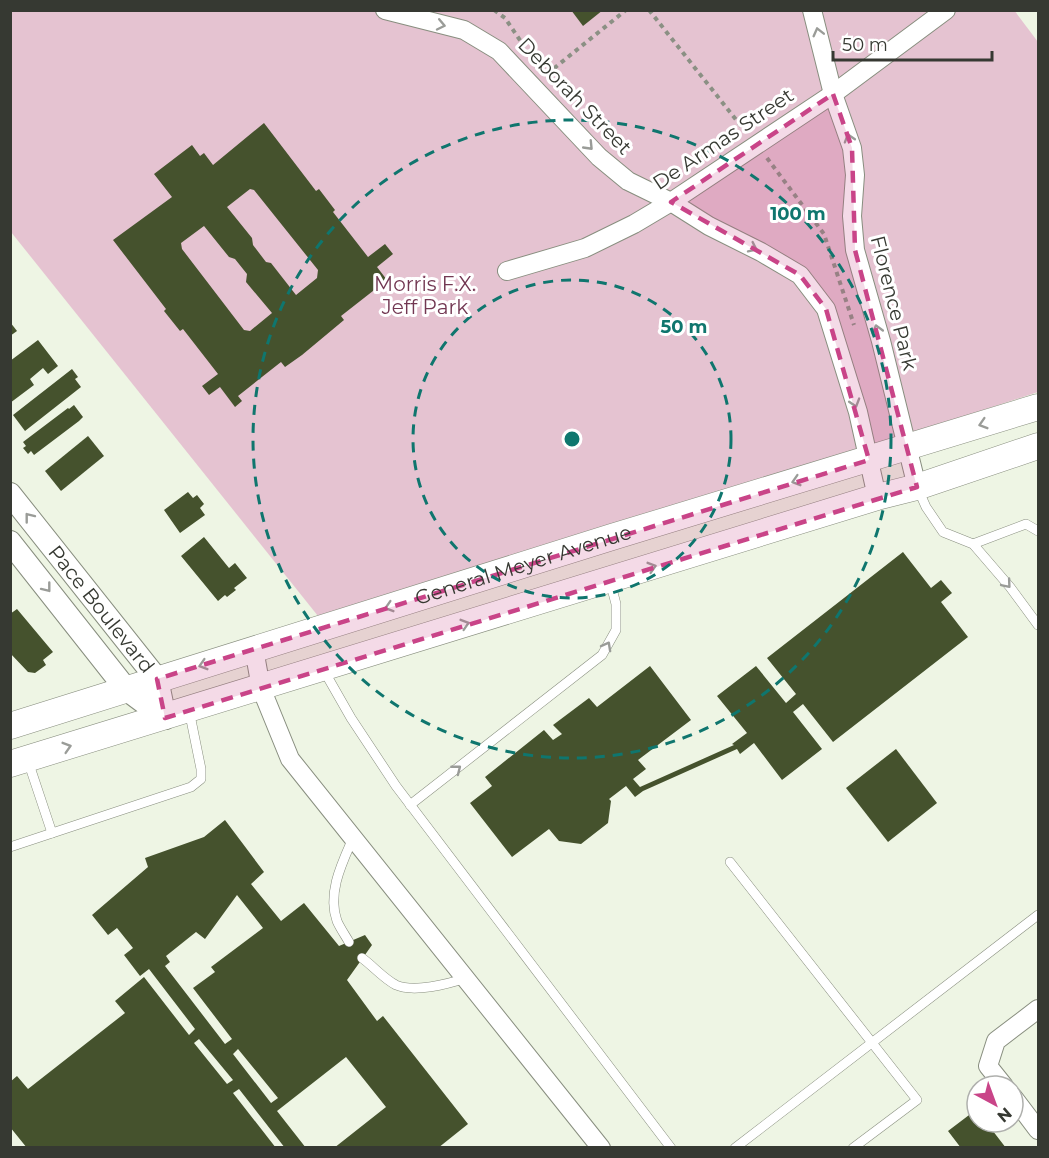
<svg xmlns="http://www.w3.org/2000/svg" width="1049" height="1158" viewBox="0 0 1049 1158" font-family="Montserrat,sans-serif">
<rect width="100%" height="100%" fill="#eef5e4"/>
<polygon fill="#e5c3d1" points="1014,10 1038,42 1038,392 326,626 11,232 11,11"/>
<g fill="#45522d" fill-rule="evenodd">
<polygon points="571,10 603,10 583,26"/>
<path d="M264,123L316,191L319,189L335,210L333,212L368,257L385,244L393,254L377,267L387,280L341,316L344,320L302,355L285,367L281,362L238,396L242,401L235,407L220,387L209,395L202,386L218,374L183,329L180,331L164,311L166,309L113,240L172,197L154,174L192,145L200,156L204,153L213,165ZM250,189L254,190L318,270L317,278L296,295L271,263L266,262L253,245L252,238L227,207ZM204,226L229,257L235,259L247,274L246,282L272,313L250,331L244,330L182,249L181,243Z"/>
<polygon points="10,322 17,331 10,336"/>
<polygon points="38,340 58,366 48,374 43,368 30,379 34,385 10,403 10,361"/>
<polygon points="72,369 78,377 75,379 81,387 25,431 13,415"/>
<polygon points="74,405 83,417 79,421 34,455 31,451 28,454 23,448 26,446 23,442 68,408 69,409"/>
<polygon points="88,436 104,456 61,491 45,471"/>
<polygon points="188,492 193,498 197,495 204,504 200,508 205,515 180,533 164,510"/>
<polygon points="204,537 229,568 235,563 247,578 234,588 236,590 227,597 225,595 218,601 181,556"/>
<polygon points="903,552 931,588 941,580 952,593 941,602 968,637 833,742 803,704 793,712 822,749 782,780 754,743 740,754 737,749 643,791 635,797 626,786 609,799 611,801 608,823 581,844 559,841 549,829 512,857 470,803 492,786 485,777 544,730 553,740 562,734 553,725 589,698 597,707 650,666 691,720 638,760 646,769 633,779 640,787 734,745 732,744 747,733 717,696 756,666 786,703 796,694 767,658"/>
<polygon points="17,609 53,652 43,660 46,665 35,673 28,672 10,653 10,614"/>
<polygon points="896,749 937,803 888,842 846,788"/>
<path d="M225,820L264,872L251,884L281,921L304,903L339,946L365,935L372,945L347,980L377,1021L383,1016L468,1124L438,1148H334L386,1107L346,1057L277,1111L306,1148H285L239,1089L233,1093L276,1148H27L10,1127V1082L17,1076L28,1089L125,1013L115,1001L144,977L189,1035L195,1029L149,969L140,976L124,955L133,948L117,928L108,935L92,915L148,867L145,858L204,837ZM237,895L263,928L211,967L215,972L193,988L232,1039L225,1044L165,966L170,962L166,956L196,932L205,939ZM199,1039L233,1080L227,1084L194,1043ZM238,1049L278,1098L271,1103L233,1054Z"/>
<polygon points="977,1109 977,1122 986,1122 1006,1148 961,1148 948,1131"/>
</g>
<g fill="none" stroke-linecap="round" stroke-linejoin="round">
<defs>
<g id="service">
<polyline points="918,489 926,507 943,532 973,544 1010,587 1038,625"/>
<polyline points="973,544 1026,524 1038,531"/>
<polyline points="323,669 351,718 396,786 671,1148"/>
<polyline points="28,761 52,833"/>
<polyline points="410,805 602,655 616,630 616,604 610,581"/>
<polyline points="10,847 191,787 201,779 201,769 189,710"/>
<polyline points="730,862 917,1100 853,1148"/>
<path d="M349,942C345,935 340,928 337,921C327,893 342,863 353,838"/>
<path d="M362,958C373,966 384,979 396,985C414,993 448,984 466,978"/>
<polyline points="735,1148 1038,915"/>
</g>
<g id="minor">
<polyline points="385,10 464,30 499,51 599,157 628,181 671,202 709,226 761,252 800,275 826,309 858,412 877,497"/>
<polyline points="812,10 833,94 852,148 855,175 852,216 855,250 881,341 917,487"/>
<polyline points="507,271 585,248 634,224 671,202 833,94 946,10"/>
<polyline points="254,649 261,688 290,759 601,1148"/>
<polyline points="1004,1086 988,1066 996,1041 1038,1009"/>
<polyline points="1013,1097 1038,1130"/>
</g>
<g id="tertiary">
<path id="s1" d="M10,494L157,679L165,718"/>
<polyline points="10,542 126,689 165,718"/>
</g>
<g id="secondary">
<path id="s2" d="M10,726L612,537L1038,407"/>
<polyline points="10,764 877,497 917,487 1038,446"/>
</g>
</defs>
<use href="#service" stroke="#888e7f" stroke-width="10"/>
<use href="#minor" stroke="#888e7f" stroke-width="20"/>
<use href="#tertiary" stroke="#888e7f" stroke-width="24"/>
<use href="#secondary" stroke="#888e7f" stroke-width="27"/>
<g stroke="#8b9084" stroke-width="4" stroke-dasharray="4.5 4.5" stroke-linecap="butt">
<polyline points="494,10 505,18 524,46"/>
<polyline points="649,10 745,131"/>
<polyline points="547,74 626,10"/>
<polyline points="767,158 824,234 854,325"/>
</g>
<use href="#service" stroke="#fff" stroke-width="9"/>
<use href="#minor" stroke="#fff" stroke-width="18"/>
<use href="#tertiary" stroke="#fff" stroke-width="22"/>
<use href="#secondary" stroke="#fff" stroke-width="26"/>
</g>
<defs><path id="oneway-chevron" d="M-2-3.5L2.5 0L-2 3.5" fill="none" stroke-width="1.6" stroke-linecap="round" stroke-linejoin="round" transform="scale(1.5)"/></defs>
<g stroke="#9a9c98">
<use href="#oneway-chevron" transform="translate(441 25) rotate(12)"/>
<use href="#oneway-chevron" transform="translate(818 32) rotate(-104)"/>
<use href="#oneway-chevron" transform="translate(849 138) rotate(-107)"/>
<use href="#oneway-chevron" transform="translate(589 146) rotate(46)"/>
<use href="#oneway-chevron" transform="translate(753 248) rotate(26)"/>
<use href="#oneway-chevron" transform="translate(877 329) rotate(-106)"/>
<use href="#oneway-chevron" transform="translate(855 403) rotate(73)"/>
<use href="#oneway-chevron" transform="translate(983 424) rotate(163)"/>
<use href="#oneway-chevron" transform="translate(796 481) rotate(163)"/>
<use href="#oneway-chevron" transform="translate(29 517) rotate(-128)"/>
<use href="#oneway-chevron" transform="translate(652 567) rotate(-17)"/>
<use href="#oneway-chevron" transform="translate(1007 584) rotate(50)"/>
<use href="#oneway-chevron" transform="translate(47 588) rotate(52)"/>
<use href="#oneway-chevron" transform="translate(389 607) rotate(163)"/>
<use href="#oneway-chevron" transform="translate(465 624) rotate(-17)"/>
<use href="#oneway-chevron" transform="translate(607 646) rotate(-61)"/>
<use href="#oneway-chevron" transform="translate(203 665) rotate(163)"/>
<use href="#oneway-chevron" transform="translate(67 747) rotate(-17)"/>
<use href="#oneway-chevron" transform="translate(457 769) rotate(-38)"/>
</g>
<path fill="#c94488" fill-opacity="0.2" stroke="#c94488" stroke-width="4.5" stroke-dasharray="12 8" stroke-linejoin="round" d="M833,94L852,148L855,250L917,487L165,718L157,679L869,460L826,309L800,275L671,202Z"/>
<g fill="none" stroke="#0f766e" stroke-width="3" stroke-dasharray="10 8">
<circle cx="572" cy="439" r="159"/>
<circle cx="572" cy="439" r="319"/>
</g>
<g text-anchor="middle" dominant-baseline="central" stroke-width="6" stroke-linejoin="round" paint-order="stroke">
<g font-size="20" fill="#363932" stroke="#fff">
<text transform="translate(575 96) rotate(46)">Deborah Street</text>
<text transform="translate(723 139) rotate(-34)">De Armas Street</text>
<text transform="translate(894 303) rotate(76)">Florence Park</text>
<text stroke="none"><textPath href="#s2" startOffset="538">General Meyer Avenue</textPath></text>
<text stroke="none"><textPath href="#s1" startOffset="147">Pace Boulevard</textPath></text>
</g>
<g font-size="20" fill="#723752" stroke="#fff">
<text x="425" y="284">Morris F.X.<tspan x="425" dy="23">Jeff Park</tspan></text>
</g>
</g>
<circle cx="572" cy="439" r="9" fill="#0f766e" stroke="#fff" stroke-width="3"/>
<g font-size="18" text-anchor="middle" font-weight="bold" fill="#0f766e" stroke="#fff" stroke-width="6" stroke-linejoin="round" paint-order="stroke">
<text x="798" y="220">100 m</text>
<text x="684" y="333">50 m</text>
</g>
<rect width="1049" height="1158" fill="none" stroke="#363932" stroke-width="24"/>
<g transform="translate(995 1104) rotate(139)"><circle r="28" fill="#ffffff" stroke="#afb0ad" stroke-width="1.5"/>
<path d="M0-4.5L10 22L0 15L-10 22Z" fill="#c94488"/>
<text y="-9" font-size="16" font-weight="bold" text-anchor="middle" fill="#363932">N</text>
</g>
<path d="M833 51v9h159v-9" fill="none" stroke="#363932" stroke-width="3"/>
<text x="842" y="51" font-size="18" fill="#363932" stroke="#ffffff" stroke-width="4.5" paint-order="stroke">50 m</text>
</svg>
